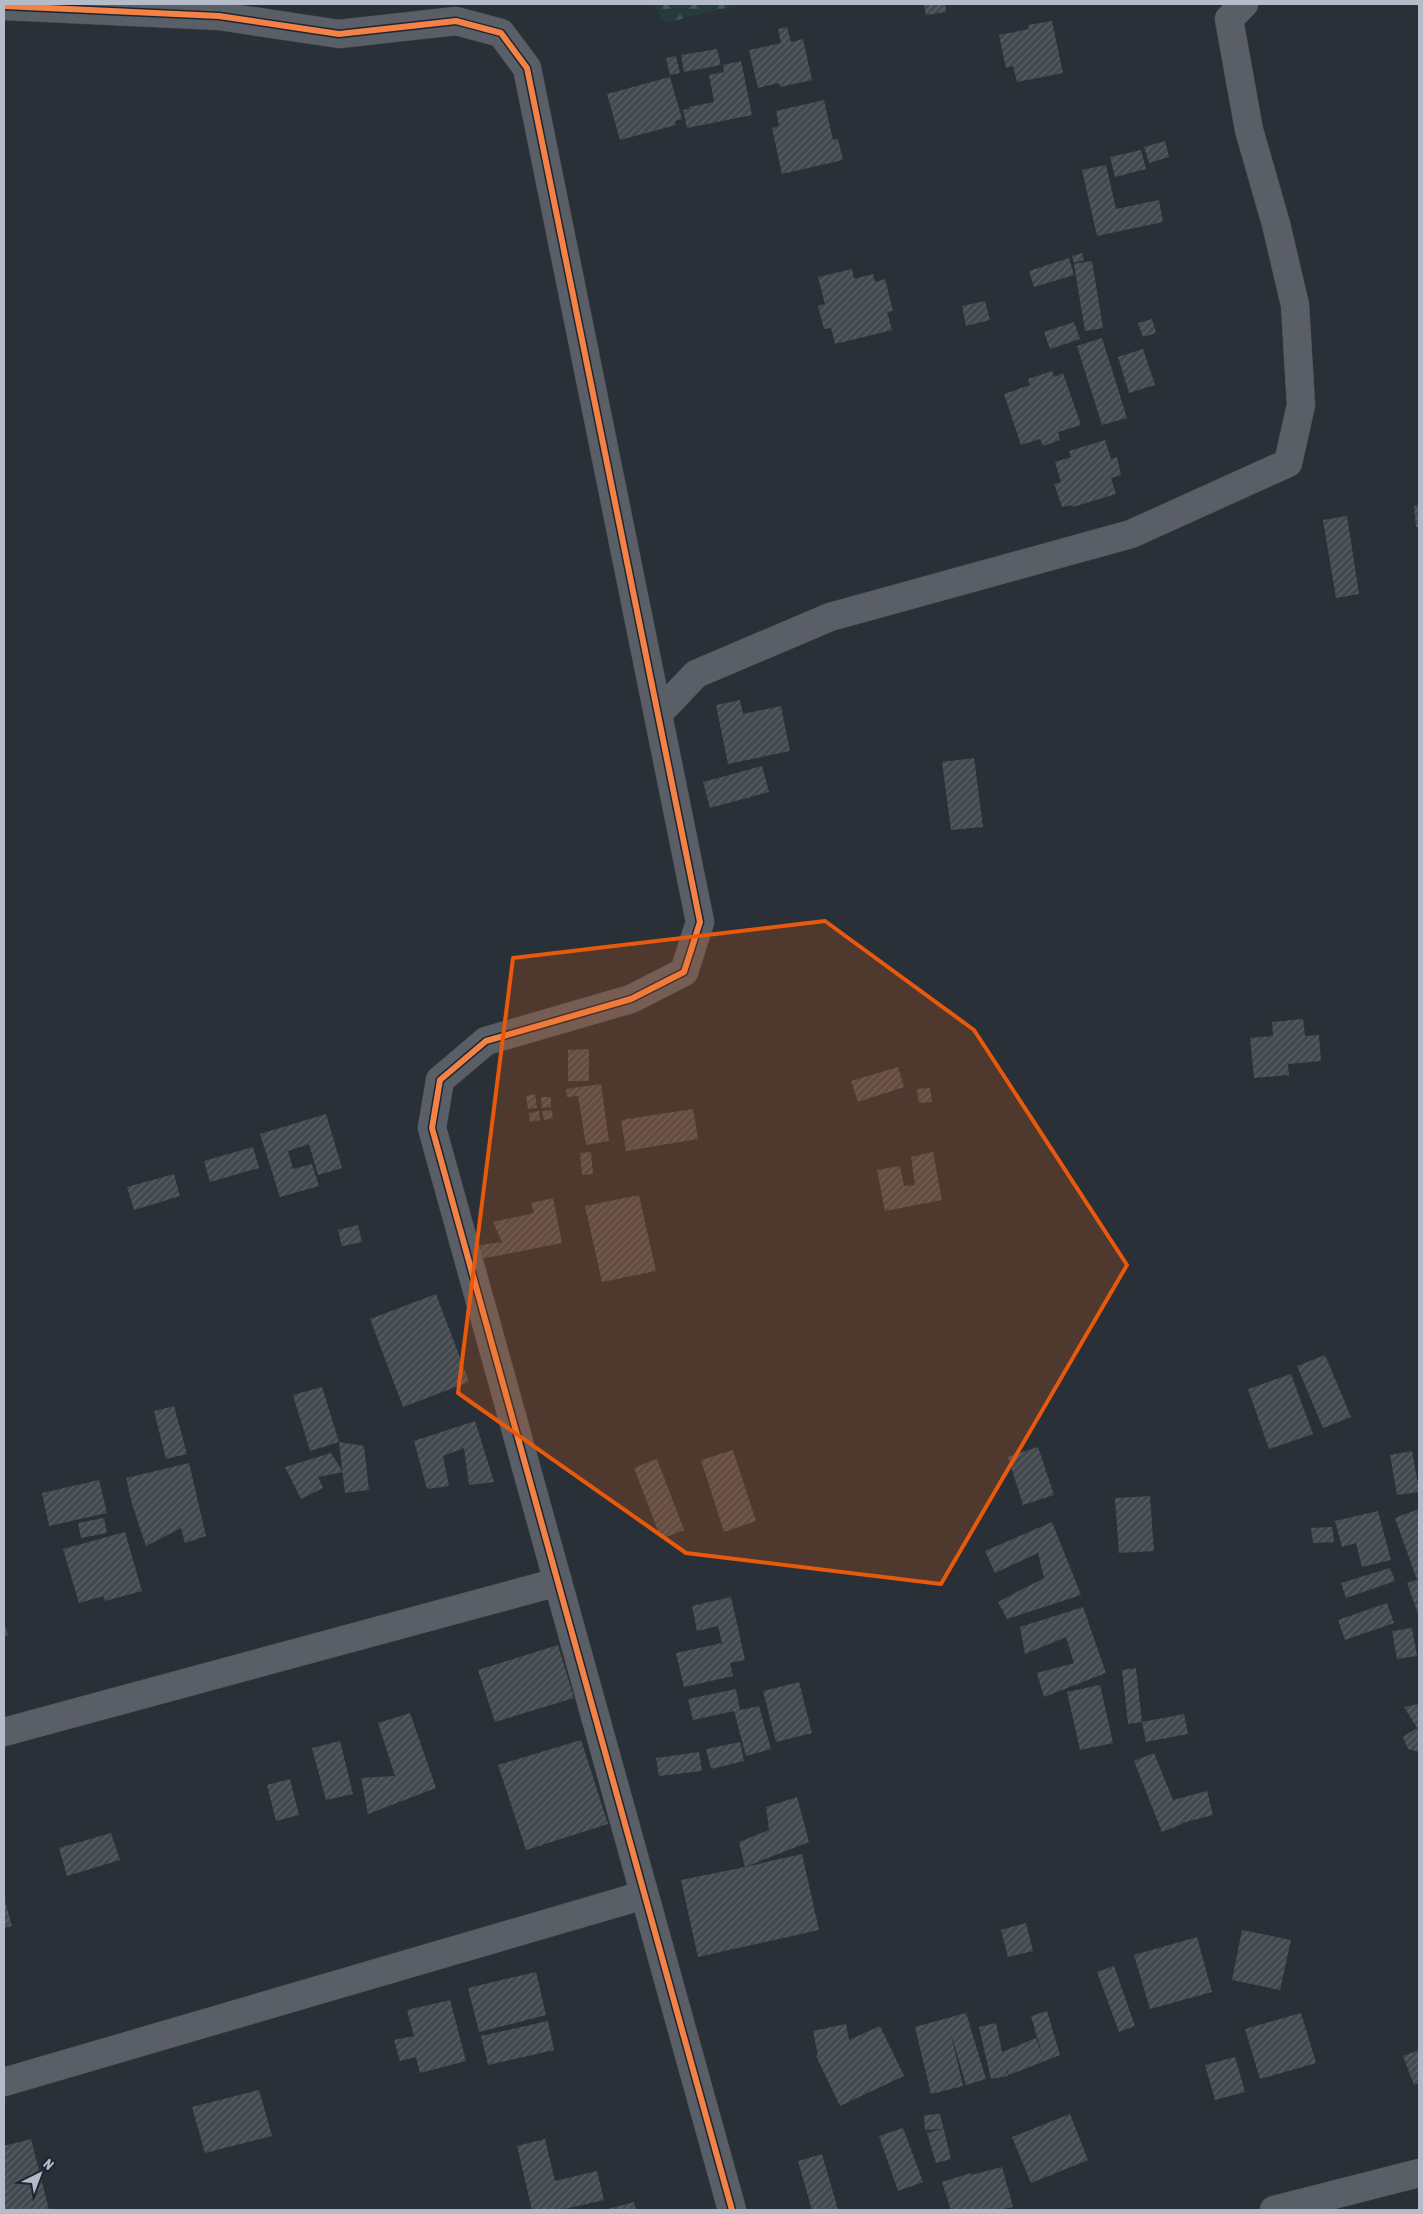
<svg xmlns="http://www.w3.org/2000/svg" width="1423" height="2214" viewBox="0 0 1423 2214" font-family="'Asap Condensed',sans-serif">
<defs>
<pattern id="forest-firs" width="22" height="20" patternUnits="userSpaceOnUse" patternTransform="scale(1.25)"><rect width="22" height="20" fill="#273a3e"/><path d="M5 1l3.5 6h-7zM16 11l3.5 6h-7z" fill="#445559"/></pattern>
<pattern id="building-hatch" width="6" height="6" patternUnits="userSpaceOnUse" patternTransform="scale(1.25)"><rect width="6" height="6" fill="#444950"/><path d="M-1 1l2-2M0 6l6-6M5 7l2-2" fill="none" stroke="#5d6168"/></pattern>
</defs>
<rect width="100%" height="100%" fill="#2a3038"/>
<polygon fill="url(#forest-firs)" points="653,4 742,4 665,23"/>
<g fill="url(#building-hatch)">
<polygon points="924,4 945,4 946,12 926,15"/>
<polygon points="1052,21 1063,73 1017,82 1013,66 1006,68 999,35 1029,29 1028,25"/>
<polygon points="787,27 791,42 803,39 812,80 780,87 779,83 758,88 749,50 781,43 778,29"/>
<polygon points="717,49 721,65 684,72 681,55"/>
<polygon points="676,56 680,73 670,75 666,58"/>
<polygon points="741,61 752,115 687,128 683,110 689,109 689,107 714,102 709,75 724,72 723,65"/>
<polygon points="670,77 682,119 675,121 676,125 620,140 607,94"/>
<polygon points="824,100 833,140 838,139 843,160 782,174 772,128 779,126 776,111"/>
<polygon points="1165,141 1169,157 1149,163 1144,147"/>
<polygon points="1141,150 1146,169 1115,177 1110,157"/>
<polygon points="1106,165 1116,209 1159,200 1163,222 1097,236 1082,170"/>
<polygon points="1082,253 1084,260 1074,263 1072,256"/>
<polygon points="1069,258 1074,275 1034,287 1029,271"/>
<polygon points="1092,261 1103,328 1085,331 1074,264"/>
<polygon points="852,269 854,279 873,274 875,282 885,279 893,311 887,312 892,330 835,344 831,328 824,329 818,306 825,304 818,277"/>
<polygon points="985,301 990,320 966,326 962,306"/>
<polygon points="1152,319 1156,333 1143,337 1138,323"/>
<polygon points="1074,322 1080,339 1050,349 1044,332"/>
<polygon points="1102,338 1127,418 1102,425 1077,346"/>
<polygon points="1143,349 1155,385 1129,393 1118,357"/>
<polygon points="1052,371 1054,377 1063,373 1081,425 1058,432 1060,440 1043,446 1040,439 1021,445 1004,394 1030,385 1028,379"/>
<polygon points="1105,440 1111,459 1117,457 1121,475 1111,478 1116,494 1073,507 1072,505 1062,507 1054,484 1061,482 1055,462 1071,457 1069,451"/>
<polygon points="1419,505 1419,527 1416,527 1414,506"/>
<polygon points="1347,516 1359,594 1336,598 1323,520"/>
<polygon points="740,700 743,714 781,706 790,751 728,764 716,705"/>
<polygon points="974,758 983,827 951,830 942,762"/>
<polygon points="762,766 769,792 710,808 703,782"/>
<polygon points="1303,1019 1305,1036 1319,1035 1321,1061 1288,1064 1289,1075 1254,1078 1250,1038 1273,1036 1272,1022"/>
<polygon points="589,1049 589,1081 568,1081 568,1050"/>
<polygon points="898,1067 904,1087 858,1102 851,1081"/>
<polygon points="601,1084 609,1141 586,1145 578,1096 567,1097 566,1089"/>
<polygon points="930,1088 932,1102 919,1103 917,1089"/>
<polygon points="535,1094 537,1108 528,1109 526,1096"/>
<polygon points="541,1097 551,1097 551,1107 542,1108"/>
<polygon points="693,1109 698,1139 626,1151 621,1120"/>
<polygon points="552,1110 553,1118 544,1120 542,1111"/>
<polygon points="539,1111 540,1120 530,1122 529,1113"/>
<polygon points="326,1114 342,1168 318,1175 309,1144 288,1151 293,1169 312,1164 319,1186 280,1197 260,1134"/>
<polygon points="253,1147 259,1168 210,1182 204,1161"/>
<polygon points="591,1152 593,1174 582,1175 580,1153"/>
<polygon points="933,1152 942,1200 885,1211 877,1170 900,1166 904,1186 915,1185 911,1157"/>
<polygon points="174,1174 180,1196 134,1210 127,1187"/>
<polygon points="639,1195 656,1271 602,1282 585,1206"/>
<polygon points="553,1198 562,1243 481,1259 472,1246 502,1242 493,1222 534,1213 531,1203"/>
<polygon points="358,1225 362,1242 342,1246 338,1230"/>
<polygon points="436,1294 469,1382 403,1407 370,1319"/>
<polygon points="1325,1355 1351,1417 1323,1428 1297,1366"/>
<polygon points="1291,1374 1313,1434 1269,1449 1248,1389"/>
<polygon points="322,1387 339,1442 310,1451 293,1395"/>
<polygon points="174,1406 187,1454 166,1459 154,1411"/>
<polygon points="475,1421 494,1482 469,1485 464,1448 443,1456 449,1486 427,1489 414,1441"/>
<polygon points="339,1442 364,1446 369,1490 345,1493"/>
<polygon points="1038,1447 1054,1495 1023,1505 1008,1457"/>
<polygon points="733,1450 756,1521 724,1532 701,1460"/>
<polygon points="1412,1451 1417,1480 1419,1480 1419,1492 1397,1495 1390,1455"/>
<polygon points="331,1453 343,1472 318,1477 323,1488 301,1499 285,1467"/>
<polygon points="657,1459 684,1530 661,1539 634,1468"/>
<polygon points="189,1463 206,1536 185,1543 181,1528 146,1546 132,1504 126,1478"/>
<polygon points="99,1480 107,1513 49,1526 42,1493"/>
<polygon points="1150,1496 1154,1551 1119,1553 1115,1498"/>
<polygon points="1419,1509 1419,1577 1417,1580 1395,1518"/>
<polygon points="1378,1511 1391,1560 1362,1567 1356,1543 1342,1547 1335,1521"/>
<polygon points="104,1518 107,1533 81,1538 78,1523"/>
<polygon points="1052,1522 1081,1595 1007,1619 998,1602 1044,1578 1038,1553 995,1573 985,1551"/>
<polygon points="1332,1527 1334,1542 1313,1543 1311,1528"/>
<polygon points="125,1532 142,1591 105,1601 104,1596 79,1603 63,1549"/>
<polygon points="1390,1568 1395,1581 1346,1598 1341,1583"/>
<polygon points="1419,1579 1419,1616 1407,1583"/>
<polygon points="731,1597 745,1660 730,1663 733,1676 684,1687 676,1653 722,1643 718,1626 697,1631 692,1606"/>
<polygon points="1387,1603 1394,1623 1345,1640 1338,1620"/>
<polygon points="1083,1607 1106,1673 1044,1697 1037,1673 1074,1663 1066,1637 1025,1654 1020,1627"/>
<polygon points="4,1623 8,1635 4,1636"/>
<polygon points="1412,1628 1417,1656 1397,1659 1392,1631"/>
<polygon points="558,1645 574,1698 495,1722 478,1670"/>
<polygon points="1136,1668 1142,1722 1184,1714 1188,1734 1146,1742 1142,1722 1128,1724 1122,1670"/>
<polygon points="799,1682 812,1733 776,1742 763,1691"/>
<polygon points="1100,1685 1113,1743 1080,1750 1067,1692"/>
<polygon points="736,1689 740,1710 759,1706 771,1749 746,1756 734,1711 693,1720 688,1699"/>
<polygon points="1419,1704 1419,1752 1408,1749 1403,1737 1417,1728 1404,1707"/>
<polygon points="410,1713 436,1788 368,1814 361,1778 395,1776 378,1723"/>
<polygon points="581,1740 608,1824 526,1850 498,1765"/>
<polygon points="340,1741 353,1794 326,1800 312,1748"/>
<polygon points="740,1742 744,1761 711,1769 706,1749"/>
<polygon points="699,1752 702,1771 659,1776 656,1758"/>
<polygon points="1154,1753 1173,1800 1207,1791 1213,1815 1182,1823 1182,1824 1162,1832 1134,1761"/>
<polygon points="290,1779 299,1815 276,1821 267,1785"/>
<polygon points="797,1797 809,1842 745,1867 802,1854 819,1930 698,1957 681,1880 745,1867 739,1842 769,1830 766,1807"/>
<polygon points="111,1833 120,1860 67,1876 59,1848"/>
<polygon points="4,1901 5,1901 12,1926 4,1928"/>
<polygon points="1026,1923 1033,1951 1008,1957 1001,1930"/>
<polygon points="1242,1930 1291,1940 1280,1990 1232,1980"/>
<polygon points="1197,1937 1212,1992 1150,2009 1134,1955"/>
<polygon points="1114,1966 1135,2026 1119,2032 1097,1972"/>
<polygon points="536,1972 546,2015 479,2032 468,1988"/>
<polygon points="450,2000 466,2061 420,2073 416,2057 400,2061 394,2040 414,2036 407,2010"/>
<polygon points="1047,2011 1060,2055 1009,2075 1006,2067 1008,2076 991,2079 979,2027 996,2023 1002,2052 1036,2038 1043,2057 1031,2016"/>
<polygon points="966,2013 986,2079 966,2085 950,2030 963,2086 931,2094 915,2027"/>
<polygon points="1301,2013 1316,2063 1260,2079 1245,2029"/>
<polygon points="548,2021 554,2050 488,2065 481,2036"/>
<polygon points="846,2024 849,2040 880,2026 904,2076 840,2106 816,2056 818,2055 813,2031"/>
<polygon points="1419,2050 1419,2083 1414,2085 1403,2056"/>
<polygon points="1235,2057 1245,2092 1215,2100 1205,2065"/>
<polygon points="259,2090 272,2136 205,2153 192,2107"/>
<polygon points="940,2114 951,2159 936,2163 927,2133 942,2129 925,2130 924,2115"/>
<polygon points="1070,2114 1088,2160 1031,2183 1012,2137"/>
<polygon points="903,2128 923,2182 898,2191 879,2136"/>
<polygon points="31,2139 49,2210 4,2210 4,2146"/>
<polygon points="545,2139 555,2181 597,2171 604,2200 560,2210 532,2210 517,2146"/>
<polygon points="822,2154 838,2210 812,2210 798,2161"/>
<polygon points="1002,2167 1013,2207 998,2210 951,2210 942,2182 971,2173 971,2175"/>
<polygon points="634,2202 636,2210 604,2210"/>
</g>
<g fill="none" stroke-linecap="round" stroke-linejoin="round">
<defs>
<g id="minor">
<polyline points="4,6 219,16 339,34 456,21 501,33 527,68 700,922 684,972 631,999 486,1041 440,1080 432,1128 732,2210"/>
<polyline points="658,714 696,674 830,617 1131,534 1288,463 1301,405 1295,305 1276,224 1249,130 1229,19 1244,4"/>
<polyline points="4,1732 558,1582"/>
<polyline points="4,2082 644,1895"/>
<polyline points="1274,2210 1419,2173"/>
</g>
</defs>
<use href="#minor" stroke="#484c53" stroke-width="29"/>
<use href="#minor" stroke="#5a5e66" stroke-width="28"/>
<defs>
<polyline id="cycleway" points="4,6 219,16 339,34 456,21 501,33 527,68 700,922 684,972 631,999 486,1041 440,1080 432,1128 732,2210"/>
</defs>
<use href="#cycleway" stroke="#1d2633" stroke-width="9"/>
<use href="#cycleway" stroke="#f48246" stroke-width="6"/>
</g>
<path fill="#e8590c" fill-opacity="0.2" stroke="#e8590c" stroke-width="4" stroke-linejoin="round" d="M825,921L974,1030L1127,1265L941,1584L686,1553L458,1393L513,958Z"/>
<rect width="1423" height="2214" fill="none" stroke="#b4bcc9" stroke-width="10"/>
<g transform="translate(40 2174) rotate(42)" stroke="#1d2633" stroke-width="4" paint-order="stroke">
<path d="M0-4L9 19L0 12L-9 19Z" fill="#b4bcc9"/>
<text y="-8" font-size="14" font-weight="bold" text-anchor="middle" fill="#b4bcc9">N</text>
</g>
</svg>
